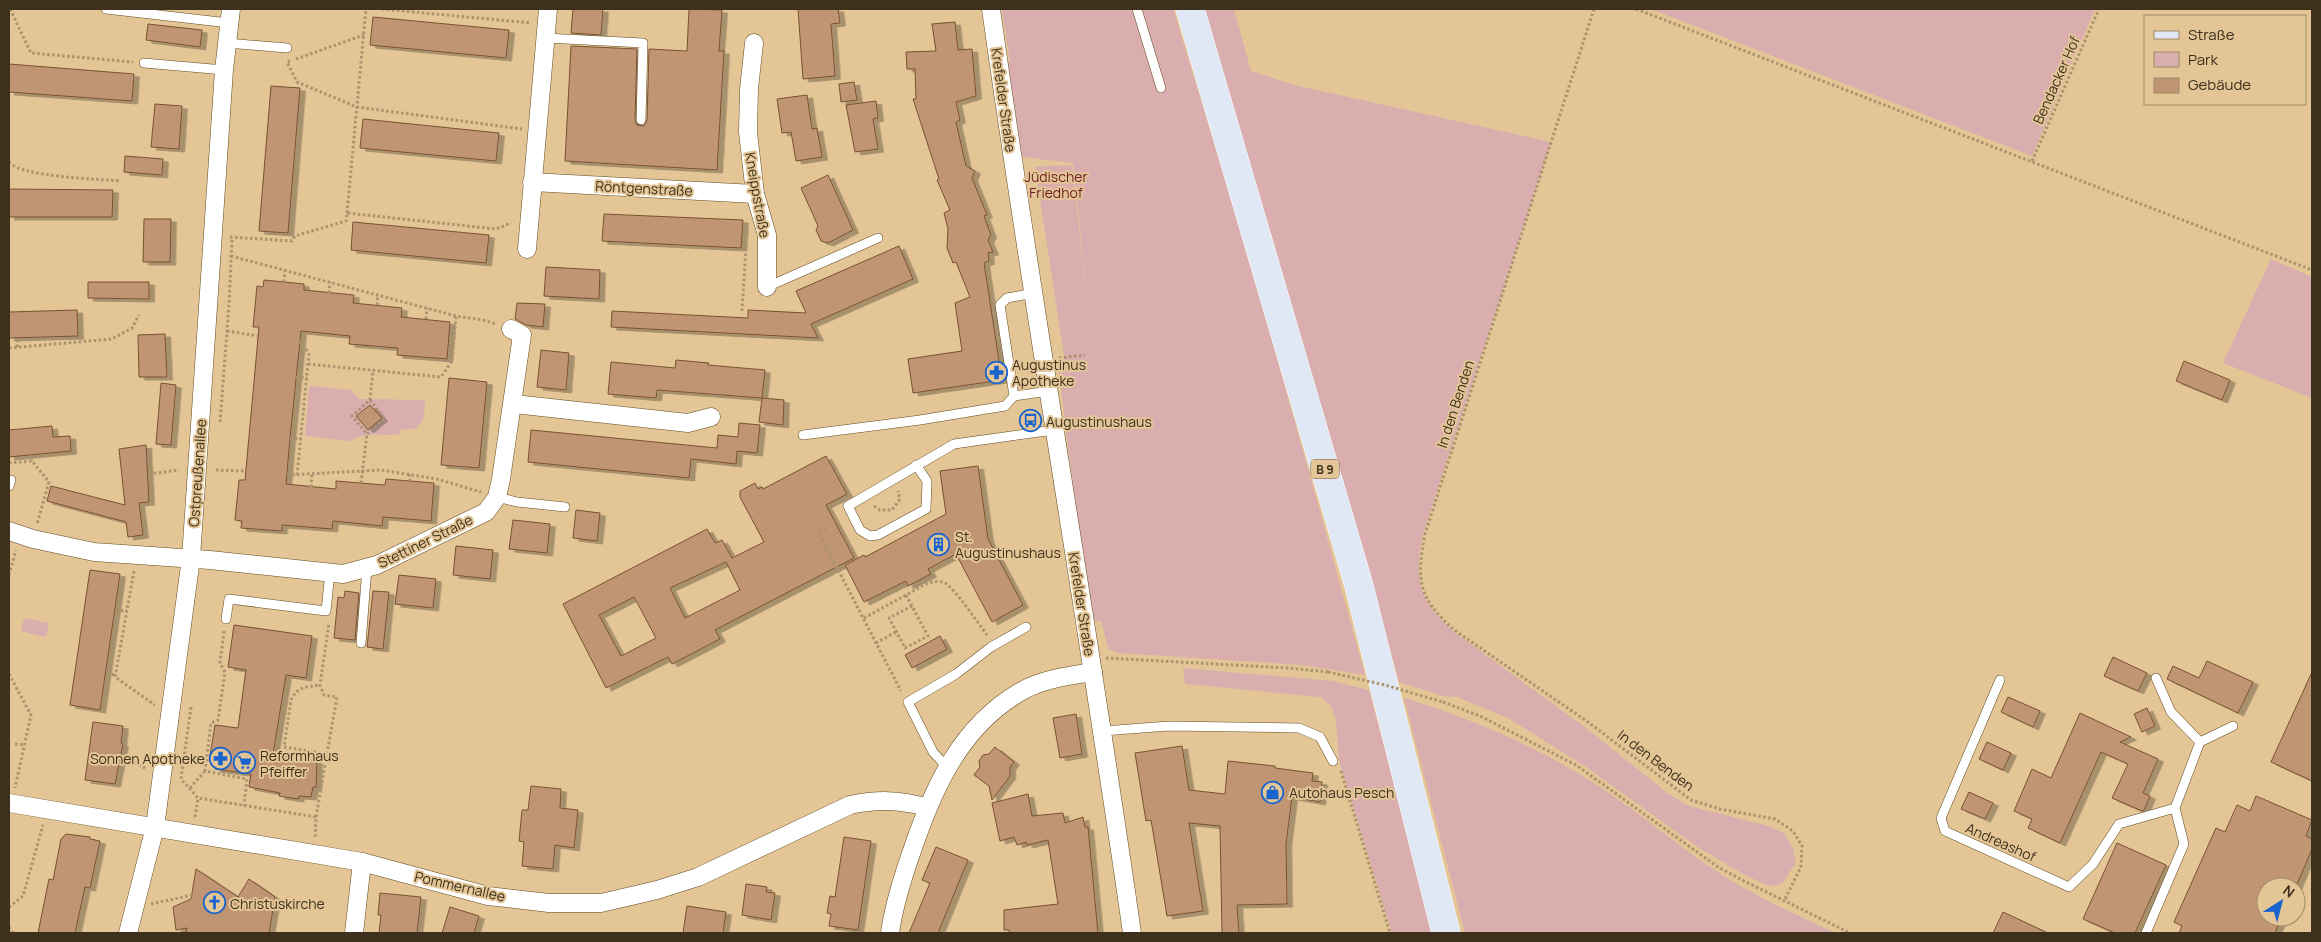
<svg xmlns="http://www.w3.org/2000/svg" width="2321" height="942" viewBox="0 0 2321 942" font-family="Manrope,sans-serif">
<defs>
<filter id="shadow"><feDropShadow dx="5.5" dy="3" stdDeviation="0" flood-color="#0004"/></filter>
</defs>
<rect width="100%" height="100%" fill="#e3c596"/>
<g fill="#daaeae">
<path d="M1002,9H1173C1242,230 1304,452 1365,675L1302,665L1119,653L1109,650L1101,621H1092L1083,572L1058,364L1094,361L1065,362L1035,167L1072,165L1091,334L1073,163L1021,157L1000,58L1010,62Z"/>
<path d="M1204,9H1234L1251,71L1294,85L1551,142L1423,534C1413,580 1419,601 1454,632L1586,728L1670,795L1689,806L1769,826L1784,833L1793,848L1796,863L1783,882L1776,886L1764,884L1743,874L1696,846L1589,769L1510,719L1457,697L1443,696L1399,682L1338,464Z"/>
<polygon points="1651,9 2095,9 2032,156"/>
<polygon points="2271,259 2312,277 2312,398 2223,363"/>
<path d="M309,386L351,390L359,399L425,400L424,418L417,428L401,430L399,434C382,437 365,431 351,441L305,436Z"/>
<polygon points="24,618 49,623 46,637 21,631"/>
<polygon points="1183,668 1333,681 1369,690 1415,861 1431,933 1392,933 1339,761 1336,720 1331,706 1321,697 1185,684"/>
<path d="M1404,698C1475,720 1537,746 1600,787C1644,816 1685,852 1730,880C1763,900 1800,916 1835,933H1465Z"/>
</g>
<g fill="#c09573" stroke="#795131" fill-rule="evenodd" filter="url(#shadow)">
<polygon points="573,9 603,9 601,35 571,33"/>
<polygon points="689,9 722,10 719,51 724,51 717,170 565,161 571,46 637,49 635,120 637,125 644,126 647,120 649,49 687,51"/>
<polygon points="798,9 838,9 840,23 831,24 835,76 803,79"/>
<polygon points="373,17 509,30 506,58 370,45"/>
<polygon points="955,22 958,50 972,49 976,96 956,102 960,120 956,122 966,166 975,171 972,178 987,215 984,216 991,235 988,240 993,252 988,253 989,261 984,263 1002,380 913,393 908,359 962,351 955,303 970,297 956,262 953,263 947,248 948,229 944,213 950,210 937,180 939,179 913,99 916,99 915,69 907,69 906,52 936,51 932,24"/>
<polygon points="148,24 202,30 200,47 146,40"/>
<polygon points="9,64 134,74 132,101 9,92"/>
<polygon points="854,82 857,100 841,102 839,84"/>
<polygon points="271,86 300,88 288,233 259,231"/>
<polygon points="807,95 812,129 817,128 822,157 796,161 791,132 782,133 777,99"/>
<polygon points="876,101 878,118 873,119 878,149 855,152 846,105"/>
<polygon points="155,104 182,106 179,149 151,147"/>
<polygon points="363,119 499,133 496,161 360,148"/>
<polygon points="125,156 163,159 162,175 124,172"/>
<polygon points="828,175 853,230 828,243 821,241 816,230 818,226 801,188"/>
<polygon points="9,189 113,190 112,217 9,217"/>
<polygon points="604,214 743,220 741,248 602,241"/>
<polygon points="144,219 171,219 170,262 143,262"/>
<polygon points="353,222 489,235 486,263 351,250"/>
<polygon points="899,246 913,279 811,324 818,338 611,327 612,311 748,318 748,310 806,313 796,291"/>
<polygon points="546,267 600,270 599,299 544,296"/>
<polygon points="264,280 304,284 304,290 354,295 353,303 402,308 401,317 450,322 447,359 397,355 398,348 349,344 350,336 301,331 290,438 286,484 336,489 336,481 385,485 386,479 434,483 431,521 383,517 382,526 333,521 332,529 282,525 282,531 241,528 242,521 235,520 239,480 245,480 259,327 253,327 257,286 263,287"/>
<polygon points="88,282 149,282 149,299 88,298"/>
<polygon points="517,303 545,304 543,327 526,325 515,319"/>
<polygon points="77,310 78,336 9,338 9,312"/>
<polygon points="165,334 167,377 139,377 138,335"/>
<polygon points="541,350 569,353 566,390 537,387"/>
<polygon points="676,360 709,363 708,365 765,370 762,398 657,390 656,398 608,394 611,362 675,368"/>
<polygon points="2184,361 2230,380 2222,400 2176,381"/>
<polygon points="449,378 487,382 479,468 441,465"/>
<polygon points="161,383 176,385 171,445 156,444"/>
<polygon points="762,398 784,400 783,425 759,422"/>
<polygon points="370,405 382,418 368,430 356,416"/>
<polygon points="739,423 760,425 757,453 737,451 736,464 691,459 689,478 528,462 531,430 717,448 718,435 738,437"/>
<polygon points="52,426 53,437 70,436 71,451 9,457 9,430"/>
<polygon points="146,445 149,502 139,503 143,535 128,537 126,522 47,501 51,486 125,505 119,449"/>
<path d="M826,456L847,494L826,505L854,558L715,630L720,639L672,664L668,657L606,688L563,604L707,529L715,543L722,540L732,558L764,542L740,497V491L755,483L758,489L762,487L763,489ZM726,562L740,590L685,618L670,588ZM634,597L656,638L621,656L599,615Z"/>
<polygon points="978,466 988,539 1023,605 992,622 956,554 928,569 931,574 908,586 906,581 864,602 845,565 864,555 865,557 946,514 940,471"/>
<polygon points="576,510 600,513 597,541 573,538"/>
<polygon points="513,520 550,524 547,553 509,549"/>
<polygon points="456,546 493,550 490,579 453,575"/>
<polygon points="90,570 120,574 100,710 70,705"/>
<polygon points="399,575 436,579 433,608 395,604"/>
<polygon points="345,591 359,593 355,640 334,638 338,597 344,598"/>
<polygon points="373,591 389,592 383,649 367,647"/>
<polygon points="234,625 312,636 306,678 286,675 273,754 317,761 316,787 313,787 311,797 299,796 298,799 279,796 280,793 249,787 251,774 215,769 216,762 209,761 215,725 238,728 246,670 228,667"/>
<polygon points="940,636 947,649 912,668 905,655"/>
<polygon points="2113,657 2147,673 2138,691 2104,676"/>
<polygon points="2207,661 2253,682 2238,713 2167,679 2173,666 2199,678"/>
<polygon points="2312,672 2312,781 2271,762"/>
<polygon points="2008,697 2040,711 2033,727 2001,712"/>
<polygon points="2147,708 2155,726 2142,732 2134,714"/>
<polygon points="2080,713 2131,737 2120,742 2158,759 2143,793 2150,796 2144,810 2142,811 2112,798 2128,764 2101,752 2060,843 2028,828 2032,819 2014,811 2032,769 2051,778"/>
<polygon points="1076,714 1082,754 1060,758 1053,718"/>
<polygon points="93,722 123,726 121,743 123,744 115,784 85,780"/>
<polygon points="1987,742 2011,753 2003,770 1979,759"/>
<polygon points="1182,746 1189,790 1225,794 1228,761 1275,766 1275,768 1313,773 1312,781 1322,782 1320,802 1292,797 1286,844 1287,904 1237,905 1239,933 1222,933 1220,826 1189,823 1203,911 1167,916 1151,820 1146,821 1135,753"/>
<polygon points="995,747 1014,762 1010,767 1010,776 992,800 989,786 974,775 980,767 979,761 983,755 989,754"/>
<polygon points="531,786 561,789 560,808 578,810 574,848 555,845 553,869 522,866 524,842 519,841 522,810 528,810"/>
<polygon points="1969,792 1993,803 1985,819 1961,809"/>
<polygon points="1028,794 1032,816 1063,813 1065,823 1083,817 1085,827 1088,827 1098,933 1010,933 1009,930 1004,930 1004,910 1058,904 1048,840 1027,845 1026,842 1017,845 1014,837 1000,841 992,803"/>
<polygon points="2256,796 2312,820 2306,836 2312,839 2312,849 2296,887 2266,887 2266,917 2282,917 2275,933 2179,933 2182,926 2174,922 2216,828 2225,832 2237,805 2250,811"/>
<polygon points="66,834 90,837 90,839 100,841 90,888 85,887 75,933 38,933 49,879 53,880 61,839"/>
<polygon points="844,837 871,841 858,930 829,926 831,914 827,913 830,896 835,897"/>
<polygon points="2117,843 2166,865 2135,933 2115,933 2083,919"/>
<polygon points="936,847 968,860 938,933 909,933 930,883 922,880"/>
<polygon points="196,869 238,897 249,879 275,897 269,933 186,933 187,928 176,930 173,907 191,899"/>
<polygon points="746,884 767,887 766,892 775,893 771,920 742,915"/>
<polygon points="380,893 421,897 417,933 379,933 381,915 378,915"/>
<polygon points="687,906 726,912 723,933 683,933"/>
<polygon points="450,907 479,916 474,933 442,933"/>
<polygon points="2003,912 2048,933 1993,933"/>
</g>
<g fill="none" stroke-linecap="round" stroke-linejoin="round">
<defs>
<g id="service">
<polyline points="106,9 229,23"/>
<polyline points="1137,9 1161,88"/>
<polyline points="545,38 643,43 641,120"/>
<polyline points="227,43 287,48"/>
<polyline points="144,63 224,70"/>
<polyline points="767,287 878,238"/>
<polyline points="1014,396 1000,305 1007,298 1034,293"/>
<polyline points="803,435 920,420 1005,406 1014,396 1049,391"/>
<polyline points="916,465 927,481 926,509 878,535 870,536 860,530 848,506 954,444 1054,430"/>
<polyline points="9,486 11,480"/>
<polyline points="497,497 517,502 565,507"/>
<polyline points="226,619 229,599 326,611 330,572"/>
<polyline points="361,643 367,568"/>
<polyline points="2156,678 2171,712 2200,742"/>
<polyline points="2000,680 1941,818 1945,831 2069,887 2093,864 2119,824 2175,808"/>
<polyline points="1103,731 1169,726 1299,728 1320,737 1333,761"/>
<polyline points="946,766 933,752 908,702 956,674 991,647 1026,627"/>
<polyline points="2146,933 2184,844 2175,808 2200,742 2233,726"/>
</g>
<g id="minor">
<path d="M991,9C1034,317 1088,624 1132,933"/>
<polyline points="754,43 749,89 748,132 755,194 767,235 767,287"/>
<polyline points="532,182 755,194"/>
<polyline points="527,249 548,9"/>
<polyline points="514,404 688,423 711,417"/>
<polyline points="9,531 33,539 94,552 210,560 343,574 377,565 486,512 497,497 501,479 522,335 511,329"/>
<path d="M9,803L362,862L488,896L549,903H601L657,890L698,877L850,805C879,799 898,800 927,807"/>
<polyline points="128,933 155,827 191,558 224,70 231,9"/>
<polyline points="354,933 362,862"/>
<path d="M890,933C894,903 904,873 914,845C935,784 962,726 1020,692C1042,679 1068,676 1093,672"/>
</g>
<polyline id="primary" points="1190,9 1359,586 1446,933"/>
</defs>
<use href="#service" stroke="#644b1e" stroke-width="10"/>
<use href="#minor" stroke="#644b1e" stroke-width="19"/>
<use href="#primary" stroke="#fff" stroke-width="29"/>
<g stroke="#ab936d" stroke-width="3" stroke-dasharray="2.5 2.5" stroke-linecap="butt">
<polyline points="10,9 31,53 133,62"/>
<polyline points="382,9 531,23"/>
<path d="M1594,9L1425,534C1416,581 1418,597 1454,630L1588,722L1691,800L1720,809L1775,819L1793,831L1802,846L1801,867L1784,901"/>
<polyline points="1636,9 2312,270"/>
<polyline points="296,59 364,35"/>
<polyline points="290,61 287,62 297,82 357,107 522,129"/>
<polyline points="2032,161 2099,9"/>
<path d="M9,162C20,177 99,179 121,181"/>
<polyline points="347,213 366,9"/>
<polyline points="230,237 292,241 295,236 346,221 347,213 496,229 511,223"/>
<polyline points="231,256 456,316 483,320 496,324"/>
<polyline points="284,282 285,270"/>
<polyline points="329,293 330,282"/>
<polyline points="377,305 378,295"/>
<polyline points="742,311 747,232"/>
<polyline points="426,319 427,308"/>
<polyline points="227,331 258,336"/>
<polyline points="17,347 18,338"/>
<polyline points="9,348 112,339 132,328 139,315"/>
<polyline points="1059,358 1085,355"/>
<polyline points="308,364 441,377 452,361 456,316"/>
<polyline points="296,377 307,378"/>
<polyline points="370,400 385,419 367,434 352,416 370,400 373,370"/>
<polyline points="220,422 229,305 232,239"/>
<polyline points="290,438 301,439"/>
<polyline points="31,455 32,461"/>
<polyline points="9,463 32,461 49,482 37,524"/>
<polyline points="216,470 246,471"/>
<polyline points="149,474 179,470"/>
<polyline points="409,474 410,481"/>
<polyline points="287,475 381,470 437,479 481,492"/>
<polyline points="297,475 309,353 299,341"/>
<polyline points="361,483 367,434"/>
<polyline points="311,487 312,473"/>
<polyline points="874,506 880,510 892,510 900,499 898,491"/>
<polyline points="826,529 819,533 901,691"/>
<polyline points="134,571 115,677 155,705"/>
<polyline points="9,575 16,550"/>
<polyline points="906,595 928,636 905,648 889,618 912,606"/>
<polyline points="116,610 127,611"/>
<path d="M864,618L926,584C932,582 938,580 945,583C956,590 978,623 987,635"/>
<polyline points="224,631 220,663 225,672 218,720 211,723 205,771 247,779 244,806"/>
<polyline points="876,643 896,632"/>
<polyline points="1106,658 1289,668 1328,672"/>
<polyline points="9,674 31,715 15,788"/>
<polyline points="107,674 116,675"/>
<polyline points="1443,702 1480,716 1576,765 1718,867 1744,881 1850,933"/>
<polyline points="191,707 181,779 198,798 316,817 315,839"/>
<polyline points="15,744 24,745"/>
<polyline points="327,754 337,697 324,695 320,685 329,623"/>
<polyline points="121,755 147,769"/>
<polyline points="1341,771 1390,933"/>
<polyline points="190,788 205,771"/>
<polyline points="195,817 198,798"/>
<path d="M316,817L327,754L284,747L291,700C298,686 306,687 320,685"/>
<polyline points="151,904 192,895"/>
<polyline points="9,907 23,896 43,825"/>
<polyline points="9,927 13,933"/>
</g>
<use href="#service" stroke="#fff" stroke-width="9"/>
<use href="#minor" stroke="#fff" stroke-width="18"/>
<use href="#primary" stroke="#dfe8f4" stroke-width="28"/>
<polyline stroke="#ab936d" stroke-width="3" stroke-dasharray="2.5 2.5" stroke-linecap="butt" points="1328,672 1385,685 1443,702"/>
</g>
<defs>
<symbol id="pharmacy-ring" viewBox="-11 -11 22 22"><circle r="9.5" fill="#e3c596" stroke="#1863ce" stroke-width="1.5"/><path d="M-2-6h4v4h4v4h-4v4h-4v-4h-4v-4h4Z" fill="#1863ce"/></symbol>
<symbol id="bus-ring" viewBox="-11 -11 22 22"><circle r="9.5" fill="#e3c596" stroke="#1863ce" stroke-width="1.5"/><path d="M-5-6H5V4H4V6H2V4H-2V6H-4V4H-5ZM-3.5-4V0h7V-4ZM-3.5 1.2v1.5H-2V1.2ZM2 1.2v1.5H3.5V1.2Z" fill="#1863ce"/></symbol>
<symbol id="building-ring" viewBox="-11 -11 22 22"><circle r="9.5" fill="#e3c596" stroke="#1863ce" stroke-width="1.5"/><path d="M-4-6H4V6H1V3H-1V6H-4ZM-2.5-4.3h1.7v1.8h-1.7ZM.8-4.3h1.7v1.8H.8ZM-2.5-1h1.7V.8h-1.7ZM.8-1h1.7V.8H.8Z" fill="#1863ce"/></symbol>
<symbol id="supermarket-ring" viewBox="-11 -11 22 22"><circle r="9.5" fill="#e3c596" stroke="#1863ce" stroke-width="1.5"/><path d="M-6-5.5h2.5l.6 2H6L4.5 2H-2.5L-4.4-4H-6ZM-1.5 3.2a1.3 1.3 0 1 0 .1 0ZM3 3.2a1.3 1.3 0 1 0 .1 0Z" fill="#1863ce"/></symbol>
<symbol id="shop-ring" viewBox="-11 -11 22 22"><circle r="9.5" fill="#e3c596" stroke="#1863ce" stroke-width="1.5"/><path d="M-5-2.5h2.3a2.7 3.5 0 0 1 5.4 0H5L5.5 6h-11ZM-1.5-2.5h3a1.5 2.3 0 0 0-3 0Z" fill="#1863ce"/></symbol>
<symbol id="church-ring" viewBox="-11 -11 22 22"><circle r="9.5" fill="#e3c596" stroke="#1863ce" stroke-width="1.5"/><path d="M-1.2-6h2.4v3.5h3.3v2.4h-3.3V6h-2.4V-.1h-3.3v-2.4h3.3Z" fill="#1863ce"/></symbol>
</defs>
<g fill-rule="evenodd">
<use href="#pharmacy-ring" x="984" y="360" width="25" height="25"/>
<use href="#bus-ring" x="1018" y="408" width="25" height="25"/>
<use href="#building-ring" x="926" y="532" width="25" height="25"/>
<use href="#pharmacy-ring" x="208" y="746" width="25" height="25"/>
<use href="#supermarket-ring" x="232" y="750" width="25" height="25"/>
<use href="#shop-ring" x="1260" y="780" width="25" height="25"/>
<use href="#church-ring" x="202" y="890" width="25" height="25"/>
</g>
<g text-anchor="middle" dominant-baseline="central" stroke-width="4" stroke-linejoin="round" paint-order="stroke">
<rect fill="#e3c596" stroke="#6f5d42" stroke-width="1" x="1311" y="459.5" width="28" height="19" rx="4"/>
<g font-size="12" font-weight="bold" fill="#3d311e">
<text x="1325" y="469">B 9</text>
</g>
<g font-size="14" fill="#3d311e" stroke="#e3c596">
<text transform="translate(2056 80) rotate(-66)">Bendacker Hof</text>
<text transform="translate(1004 100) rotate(82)">Krefelder Straße</text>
<text transform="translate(644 188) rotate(3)">Röntgenstraße</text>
<text transform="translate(758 195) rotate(80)">Kneippstraße</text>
<text transform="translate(1455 404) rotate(-72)">In den Benden</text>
<text transform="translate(197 473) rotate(-86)">Ostpreußenallee</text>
<text transform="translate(425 541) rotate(-26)">Stettiner Straße</text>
<text transform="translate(1082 604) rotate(81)">Krefelder Straße</text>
<text transform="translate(1656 760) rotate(37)">In den Benden</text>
<text transform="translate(2001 842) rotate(24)">Andreashof</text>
<text transform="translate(460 886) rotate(13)">Pommernallee</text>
</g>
<g font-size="14" fill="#6b1c25" stroke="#e3c596">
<text x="1056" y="176">Jüdischer<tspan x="1056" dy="16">Friedhof</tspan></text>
</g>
<g font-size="14" fill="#3d311e" stroke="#e3c596" text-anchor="start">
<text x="1012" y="364">Augustinus<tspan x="1012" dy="16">Apotheke</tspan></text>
<text x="1046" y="421">Augustinushaus</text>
<text x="955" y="536">St.<tspan x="955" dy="16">Augustinushaus</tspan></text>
<text x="260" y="755">Reformhaus<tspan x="260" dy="16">Pfeiffer</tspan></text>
<text x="205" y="758" text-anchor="end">Sonnen Apotheke</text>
<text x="1289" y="792">Autohaus Pesch</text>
<text x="230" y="903">Christuskirche</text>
</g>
</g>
<rect width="2321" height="942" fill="none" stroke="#3d311e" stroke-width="20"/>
<rect x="2144" y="15" width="162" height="90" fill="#e3c596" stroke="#a18a66"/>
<rect x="2154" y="31" width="25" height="8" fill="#dfe8f4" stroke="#a18a66"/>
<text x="2188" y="40" font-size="15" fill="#3d311e">Straße</text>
<rect x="2154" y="52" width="25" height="15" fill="#daaeae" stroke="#a18a66"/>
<text x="2188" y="65" font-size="15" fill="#3d311e">Park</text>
<rect x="2154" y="78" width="25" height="15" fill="#c09573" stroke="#a18a66"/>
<text x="2188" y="90" font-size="15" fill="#3d311e">Gebäude</text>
<g transform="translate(2281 902) rotate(36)"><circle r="24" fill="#e3c596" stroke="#a18a66"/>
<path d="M0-4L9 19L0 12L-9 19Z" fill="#1863ce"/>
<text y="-8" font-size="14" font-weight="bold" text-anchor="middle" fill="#3d311e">N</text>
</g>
</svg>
